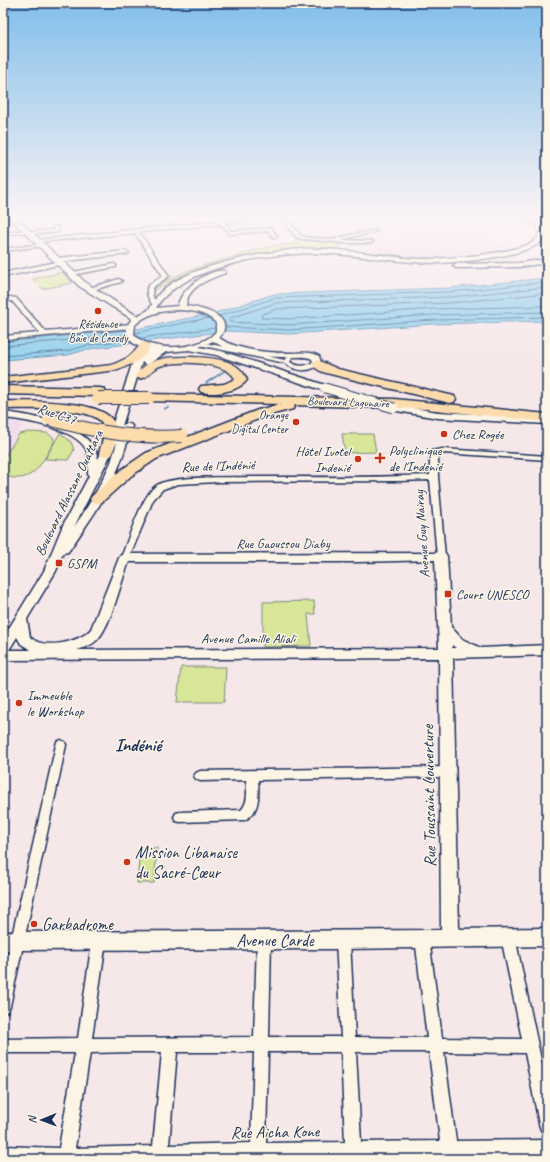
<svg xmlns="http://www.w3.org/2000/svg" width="550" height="1162" viewBox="0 0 550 1162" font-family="Caveat,sans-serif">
<rect width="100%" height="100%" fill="#f6e7e9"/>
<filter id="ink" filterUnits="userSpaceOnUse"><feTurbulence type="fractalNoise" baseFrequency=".025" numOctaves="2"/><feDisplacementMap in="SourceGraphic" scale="8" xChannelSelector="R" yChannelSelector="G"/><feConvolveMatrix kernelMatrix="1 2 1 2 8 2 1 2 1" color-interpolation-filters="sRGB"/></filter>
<g filter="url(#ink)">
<g fill="#f2ddeb">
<polygon points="462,230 473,231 508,249 457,257 419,258 376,254 370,241"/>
<polygon points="3,418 25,421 3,457"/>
</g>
<g fill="#d8e699" stroke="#7a8a7c">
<polygon points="295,238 337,242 337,245 341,245 343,251 400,255 402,257 294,250 275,251 239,259 185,275 170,281 151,292 160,283 192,269 257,250 274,246 299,243"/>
<polygon points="62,272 72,283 43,289 33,279"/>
<path d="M29,432L47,433L54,438V442C41,463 34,485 5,476L3,475V459L19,434Z"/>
<polygon points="60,433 71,442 74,450 68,460 45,459"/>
<polygon points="342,434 373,434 376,452 345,453"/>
<polygon points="314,601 315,614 308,614 311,646 263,647 263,602"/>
<polygon points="181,667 226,667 224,702 177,702"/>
<polygon points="140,848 157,848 154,883 137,883"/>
</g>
<polygon fill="#8acdec" stroke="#5e8eb3" points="547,278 547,321 435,324 290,334 226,331 89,349 68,355 3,360 3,342 137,329 218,312 274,294 449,288"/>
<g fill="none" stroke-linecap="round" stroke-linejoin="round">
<g stroke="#476e97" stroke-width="1">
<polyline points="547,287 450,297 276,303 230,318 228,320 230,322 289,325 434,315 547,312"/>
<polyline points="547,293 450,303 277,309 262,314 261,316 262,318 289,319 434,309 547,306"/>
<polyline points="219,316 275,298 450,292 547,282"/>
<polyline points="225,327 289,330 435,320 547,317"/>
<polyline points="135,333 208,318"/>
<polyline points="141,338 215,328"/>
<polyline points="3,346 126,335"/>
<polyline points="3,356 67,351 88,345 129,340"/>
</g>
<g stroke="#5e8eb3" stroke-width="1.5">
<polyline points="206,383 226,370"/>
<polyline points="164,409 168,407"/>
</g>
<defs>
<g id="street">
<polygon points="11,217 28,217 13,219"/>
<path d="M257,217H276L225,223L231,231L271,228L277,236V237H273L268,231L230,234L221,224L139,232L169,276L152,288L153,297L157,303L154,305L152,304C141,286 149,285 163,276L135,233L37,242L35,241L37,240Z"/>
<polygon points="280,217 285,217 300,235 304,237 336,240 336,238 375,230 377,231 340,240 373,241 373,242 371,243 346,243 303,239 296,237"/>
<polygon points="516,217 523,217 543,225 539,226"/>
<polygon points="54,226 58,227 58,232 29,234 27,232 3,235 3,233 27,230 29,232 54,230"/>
<polygon points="42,244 44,244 44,246 3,251 3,249"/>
<polygon points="126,251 129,253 128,254 58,262 55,260 58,258"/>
<polygon points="61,261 64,263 63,264 3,277 3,273"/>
<polygon points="114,264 116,265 116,267 71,275 68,273"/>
<polygon points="119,279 122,281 121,282 89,291 86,289"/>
<polygon points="3,296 16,298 46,332 131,324 134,326 131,328 3,340 3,336 40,333 12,301 3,300"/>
<path d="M201,342L285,360L289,356L292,358L290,362C300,369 307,365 317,361L320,363C311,373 295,372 285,363L199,345V343Z"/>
<path d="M443,449L547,456V460L443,453L438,454V477L445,556L441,559L437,556L430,480L399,481L218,482L178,484L163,489L153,500L129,558L125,561L121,558C128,541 142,494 157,485C174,475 230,478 251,477C310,477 370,478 430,475V453L431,451Z"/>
<polygon points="61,740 65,742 66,745 10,1006 8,1011 3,1013 3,975 56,745 57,742"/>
<path d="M448,767L452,769L454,772L452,775L448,777L258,780C259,794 260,814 244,820L180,822L176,821L174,817L176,813L180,812L241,810C249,802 247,790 246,780L200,781L196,779L194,776L196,773L200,771Z"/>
<path d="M508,930L513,932L515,937L547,1088V1132L541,1130L539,1124L525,1053L444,1052L456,1141L547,1140V1156L458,1157V1159H442V1157L362,1158V1159H3V1146L59,1148L75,1053H3V1039L78,1038L92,941L94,936L99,934L104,936L106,941L92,1038L254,1037L257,940L259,935L264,933L269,935L271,940L269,1037H341L336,940L338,935L343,933L348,935L350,940L355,1037L427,1038L415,938L417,933L422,931L427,933L429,938L442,1038L522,1039L501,937L503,932ZM134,1052H162L153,1146L75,1148L90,1053ZM177,1052H254L251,1143L169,1145ZM268,1052H341L345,1142L266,1143ZM356,1052H429L440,1141L361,1142Z"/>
</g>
<g id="secondary">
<path d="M9,217H16L85,282L137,316C140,314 146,312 148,310C152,306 154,300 158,295C169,282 186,275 202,269C234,259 269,251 303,249C342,247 381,257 421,259C440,259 530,254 538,237C541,231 536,222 532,217L540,219C543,224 547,233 543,239C534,256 456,263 436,263C388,263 341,250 293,254C255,256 175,272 156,308L178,306C180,289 210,268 225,271V273C210,279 187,286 186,306C201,308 238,316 219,338C239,351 268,353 292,353C302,353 310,351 319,356L321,363L317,366L314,365L312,359C304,355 293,358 284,357C261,357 233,355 213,341L199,347L221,351L328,386L329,388L328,390H322L216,355L189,350L166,352L149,364L146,365L142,362L117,442L74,527C88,507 101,485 111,462C115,450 118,438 122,426L124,424H130L132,426C127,443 122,460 115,476C103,503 85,527 68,552L63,553L56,571L27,619L30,637C43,650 80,643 91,629L119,558L121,555L125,554L445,553L447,556L451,627L462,639L481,648L547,645V655L453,658L459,929L547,928V946L343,949L3,950V932L441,930L439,658L3,660V638L44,571L63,525L89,476L88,474C88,466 90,456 86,449C74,428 25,420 3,418V412C30,415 94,425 98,459L107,442L132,364L145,349C131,345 119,332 132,319L79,286ZM176,310C190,310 206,312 216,323V331C202,351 148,353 134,334L135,325C146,314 160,311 176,310ZM435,560L439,648L77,650C84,648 92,645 97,640C112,624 120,583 129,562H358ZM17,637L21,644L31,650H9ZM452,645L456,648H452Z"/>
<polygon points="547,259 547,263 519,267 456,268 453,266 456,264 519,263"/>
<polygon points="394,405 438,412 547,418 547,424 438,418 391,410 389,408 391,406"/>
</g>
<g id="highway">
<path d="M145,342L150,345L146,354L136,362L118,370L3,383V377L112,365C126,359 133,356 141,343Z"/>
<path d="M191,357C211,358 239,358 247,380C238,392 214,395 201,392L199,389L201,386L224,384L235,379C228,361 176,360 160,366C150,369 147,381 137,378L135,376C148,357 169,357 191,357Z"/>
<path d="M317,360L338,369L454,396L456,399L454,402L450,403L330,374C322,372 316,370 311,363L313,361Z"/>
<polygon points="3,386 100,388 104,389 106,392 104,395 100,396 3,394"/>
<polygon points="149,394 394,399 547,414 547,422 426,409 294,405 295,406 293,409 266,416 156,459 131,476 102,502 97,503 92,502 90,499 92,496 121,470 146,453 258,410 281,404 145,401 143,398 145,395"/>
<path d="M3,401C27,402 109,397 116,427L113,453L111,456H101L99,453C101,445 107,431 102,423C92,406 22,409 3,409Z"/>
</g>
</defs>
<use href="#street" stroke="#1b2f5e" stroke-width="3"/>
<use href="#secondary" stroke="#1b2f5e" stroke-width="3"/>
<use href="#highway" stroke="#1b2f5e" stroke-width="3"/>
<use href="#street" fill="#fcf5e5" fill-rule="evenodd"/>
<use href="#secondary" fill="#fcf5e5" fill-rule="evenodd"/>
<use href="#highway" fill="#fcdcac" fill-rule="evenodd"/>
<defs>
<polyline id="secondary-bridge" points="325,388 394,408"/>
<g id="highway-bridge">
<polyline points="98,398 149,398"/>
<path d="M49,419C93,432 136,439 182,436"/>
</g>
</defs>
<use href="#secondary-bridge" stroke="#1b2f5e" stroke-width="11" stroke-linecap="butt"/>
<use href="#highway-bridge" stroke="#1b2f5e" stroke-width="14" stroke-linecap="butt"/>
<use href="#secondary-bridge" stroke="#fcf5e5" stroke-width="9"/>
<use href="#highway-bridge" stroke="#fcdcac" stroke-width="12"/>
</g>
</g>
<linearGradient id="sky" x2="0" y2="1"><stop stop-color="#82beea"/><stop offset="0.57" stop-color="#fbf4f5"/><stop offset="1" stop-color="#fbf4f5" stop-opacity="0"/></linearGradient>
<rect width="550" height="380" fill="url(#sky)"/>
<g fill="#c8321e" stroke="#fcf5e5" stroke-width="1.5">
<circle cx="98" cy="311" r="4"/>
<circle cx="296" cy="422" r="4"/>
<circle cx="444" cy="434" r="4"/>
<path d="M378 452h4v4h4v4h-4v4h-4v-4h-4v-4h4z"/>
<circle cx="358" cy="459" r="4"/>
<rect x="55" y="559" width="8" height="8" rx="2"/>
<rect x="444" y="590" width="8" height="8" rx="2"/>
<circle cx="19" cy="703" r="4"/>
<circle cx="127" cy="862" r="4"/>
<circle cx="34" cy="924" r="4"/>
</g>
<g text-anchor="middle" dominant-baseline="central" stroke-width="3" stroke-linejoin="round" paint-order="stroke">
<g font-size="12" fill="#1b2f5e" stroke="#fcf5e5">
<text x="98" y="324">Résidence<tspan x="98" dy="14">Baie de Cocody</tspan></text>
<text x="288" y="415" text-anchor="end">Orange<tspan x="288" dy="14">Digital Center</tspan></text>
</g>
<g font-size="12" fill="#1b2f5e" stroke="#fcf5e5">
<text transform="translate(348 402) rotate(2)">Boulevard Lagunaire</text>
</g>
<g font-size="14" fill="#1b2f5e" stroke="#fcf5e5">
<text transform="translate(57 414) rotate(18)">Rue C37</text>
<text transform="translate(218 466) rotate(-2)">Rue de l'Indénié</text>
<text transform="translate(69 493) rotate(-64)">Boulevard Alassane Ouattara</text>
<text transform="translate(422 534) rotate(-94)">Avenue Guy Nairay</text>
<text x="283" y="543">Rue Gaoussou Diaby</text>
<text x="248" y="638">Avenue Camille Aliali</text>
</g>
<g font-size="14" fill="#1b2f5e" stroke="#fcf5e5" text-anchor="start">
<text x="452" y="434">Chez Rogée</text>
<text x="389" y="450">Polyclinique<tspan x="389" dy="16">de l'Indenié</tspan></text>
<text x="350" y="451" text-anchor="end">Hôtel Ivotel<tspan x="350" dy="16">Indenié</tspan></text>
<text x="67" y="563">GSPM</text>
<text x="456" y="594">Cours UNESCO</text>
<text x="27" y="695">Immeuble<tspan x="27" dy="16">le Workshop</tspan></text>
</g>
<g font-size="17" fill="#1b2f5e" stroke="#fcf5e5">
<text transform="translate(429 796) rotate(-91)">Rue Toussaint Louverture</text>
<text x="275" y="940">Avenue Carde</text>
<text transform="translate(275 1132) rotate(-1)">Rue Aicha Kone</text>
</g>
<g font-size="17" fill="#1b2f5e" stroke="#fcf5e5" text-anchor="start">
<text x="135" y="852">Mission Libanaise<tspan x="135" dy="20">du Sacré-Cœur</tspan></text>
<text x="42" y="924">Garbadrome</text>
</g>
<g font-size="18" font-weight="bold" fill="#1b2f5e" stroke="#fcf5e5">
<text x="138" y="745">Indénié</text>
</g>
</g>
<rect width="550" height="1162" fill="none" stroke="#fcf5e5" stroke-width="16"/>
<rect x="8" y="8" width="534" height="1146" fill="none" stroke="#1b2f5e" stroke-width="1.5" filter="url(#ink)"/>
<g transform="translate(42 1120) rotate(269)" stroke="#fcf5e5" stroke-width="3" paint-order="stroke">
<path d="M0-3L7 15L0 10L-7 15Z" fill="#1b2f5e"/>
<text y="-6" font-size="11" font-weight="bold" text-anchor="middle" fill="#1b2f5e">N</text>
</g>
</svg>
